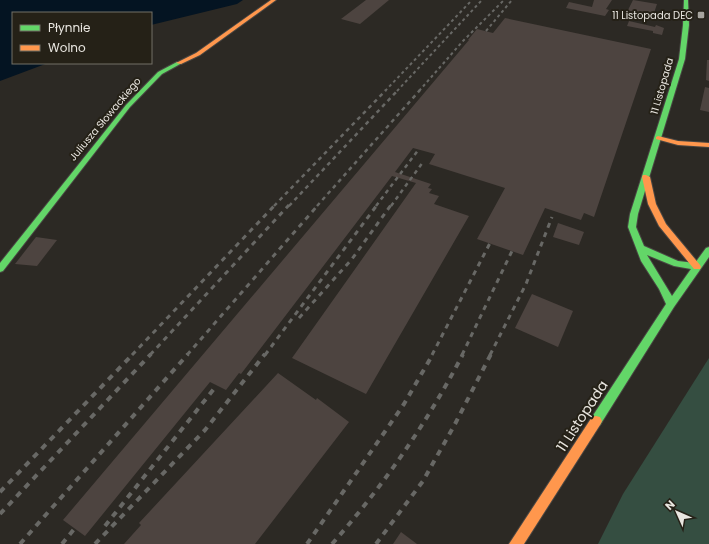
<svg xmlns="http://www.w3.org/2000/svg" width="709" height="544" viewBox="0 0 709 544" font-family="Poppins,sans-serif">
<rect width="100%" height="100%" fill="#2c2924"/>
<polygon fill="#354e41" points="709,358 709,544 598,544 623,494"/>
<polygon fill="#041422" points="0,0 243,0 237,4 151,25 151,13 13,13 13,63 48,63 0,81"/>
<g fill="#4d4440">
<polygon points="366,0 389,0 360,24 341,19"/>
<polygon points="594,0 612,0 606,9 609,10 605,16 566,8 569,2 592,7"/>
<polygon points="633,0 657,4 653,16 644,15 643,17 627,12"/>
<polygon points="505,18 651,49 594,217 584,213 581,220 545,208 523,255 477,239 505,188 429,164 435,154 413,148 395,172 431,184 428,188 432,189 429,193 439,196 434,204 469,216 366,394 292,358 416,183 392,176 241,374 239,373 226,390 210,382 85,536 63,520 469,40 468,40 477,29 493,33"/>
<polygon points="629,21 655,27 656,25 664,28 662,35 653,33 653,31 627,26"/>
<polygon points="707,60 709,60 709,81 706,80"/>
<polygon points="705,87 709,88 709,112 700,110"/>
<polygon points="558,223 584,232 579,245 553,237"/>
<polygon points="36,237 57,240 37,266 15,264"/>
<polygon points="532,294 573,311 558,347 515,328"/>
<polygon points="278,373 316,400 317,398 349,422 255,544 124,544 141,525 139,523"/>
<polygon points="401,532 417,544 393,544"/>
</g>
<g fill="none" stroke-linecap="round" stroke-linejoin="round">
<defs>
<g id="fast">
<path d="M684,0H688L689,25L685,59L638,214L636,227L644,246L678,261L695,263L706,248L709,247V257L674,307L600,425L596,426L592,425L590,421L592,417L666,304L659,289L641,261L628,227L630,214L679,59L683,25ZM647,255L674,266L691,269L672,296Z"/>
<polygon points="177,62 182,63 162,74 130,107 3,271 0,272 0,263 126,105 158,72"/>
</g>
<g id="slow">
<polygon points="271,0 276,0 200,55 181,64 176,63 196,53"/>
<polygon points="658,136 678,141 709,143 709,147 678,145 656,139 656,137"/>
<polygon points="643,175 646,175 650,177 656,204 666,224 700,265 701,267 700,269 694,269 659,226 648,204 642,177"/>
<polygon points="596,416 600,417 602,421 600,425 524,544 509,544 592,417"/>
</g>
</defs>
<use href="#fast" stroke="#494643" stroke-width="2"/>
<use href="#slow" stroke="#494643" stroke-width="2"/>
<use href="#fast" fill="#63d668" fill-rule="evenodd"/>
<use href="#slow" fill="#ff974d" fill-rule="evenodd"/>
<g stroke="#686865" stroke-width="2" stroke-dasharray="3 3" stroke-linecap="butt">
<polyline points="486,31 512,0"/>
<polyline points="385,91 472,0"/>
<polyline points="397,91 482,0"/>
<polyline points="419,91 463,41 504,0"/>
</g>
<g stroke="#686865" stroke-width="2.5" stroke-dasharray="4 4" stroke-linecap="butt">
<polyline points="274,206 386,90"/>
<polyline points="289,206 398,90"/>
<polyline points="317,206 420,90"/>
<polyline points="376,206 419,149"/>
<polyline points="391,206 423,162"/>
</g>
<g stroke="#686865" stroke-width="3" stroke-dasharray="5 5" stroke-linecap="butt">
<polyline points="299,318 352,259 391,205"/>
<polyline points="132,355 275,205"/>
<polyline points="150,355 289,205"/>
<polyline points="187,355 318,205"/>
<polyline points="265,355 377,205"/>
<polyline points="432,355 490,243"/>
<polyline points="462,355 512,251"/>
<polyline points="490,355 526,284 552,217"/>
</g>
<g stroke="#686865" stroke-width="4" stroke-dasharray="6 6" stroke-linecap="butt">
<polyline points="0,492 133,354"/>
<polyline points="0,514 151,354"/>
<polyline points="105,526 217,385"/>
<polyline points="20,544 188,354"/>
<polyline points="62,544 75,528"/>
<polyline points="95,544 205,430 265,354"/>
<polyline points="307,544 404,404 433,354"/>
<path d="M332,544C384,485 427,423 463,354"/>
<polyline points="376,544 423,481 455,424 491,354"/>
</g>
</g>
<rect fill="#a7a49e" stroke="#252117" stroke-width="1.5" x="697" y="11" width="8" height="8" rx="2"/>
<g text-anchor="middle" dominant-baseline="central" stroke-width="4" stroke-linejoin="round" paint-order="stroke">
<g font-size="10" fill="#e9e6e0" stroke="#252117" text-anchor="end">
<text x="693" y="15">11 Listopada DEC</text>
</g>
<g font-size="10" fill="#e9e6e0" stroke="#252117">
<text transform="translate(662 86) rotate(-74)">11 Listopada</text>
<text transform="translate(105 119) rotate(-50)">Juliusza Słowackiego</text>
</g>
<g font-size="14" fill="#e9e6e0" stroke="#252117">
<text transform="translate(582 416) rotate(-57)">11 Listopada</text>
</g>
</g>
<rect x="12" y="12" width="140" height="52" fill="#252117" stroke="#737067"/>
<rect x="20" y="25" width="20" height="6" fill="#63d668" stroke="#737067"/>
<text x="48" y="32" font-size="12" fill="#e9e6e0">Płynnie</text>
<rect x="20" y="45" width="20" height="6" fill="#ff974d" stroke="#737067"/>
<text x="48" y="52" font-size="12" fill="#e9e6e0">Wolno</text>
<g transform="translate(677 512) rotate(315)" stroke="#252117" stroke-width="3" paint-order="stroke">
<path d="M0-3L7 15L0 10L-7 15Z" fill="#e9e6e0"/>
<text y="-6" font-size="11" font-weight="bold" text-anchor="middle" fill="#e9e6e0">N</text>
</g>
</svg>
